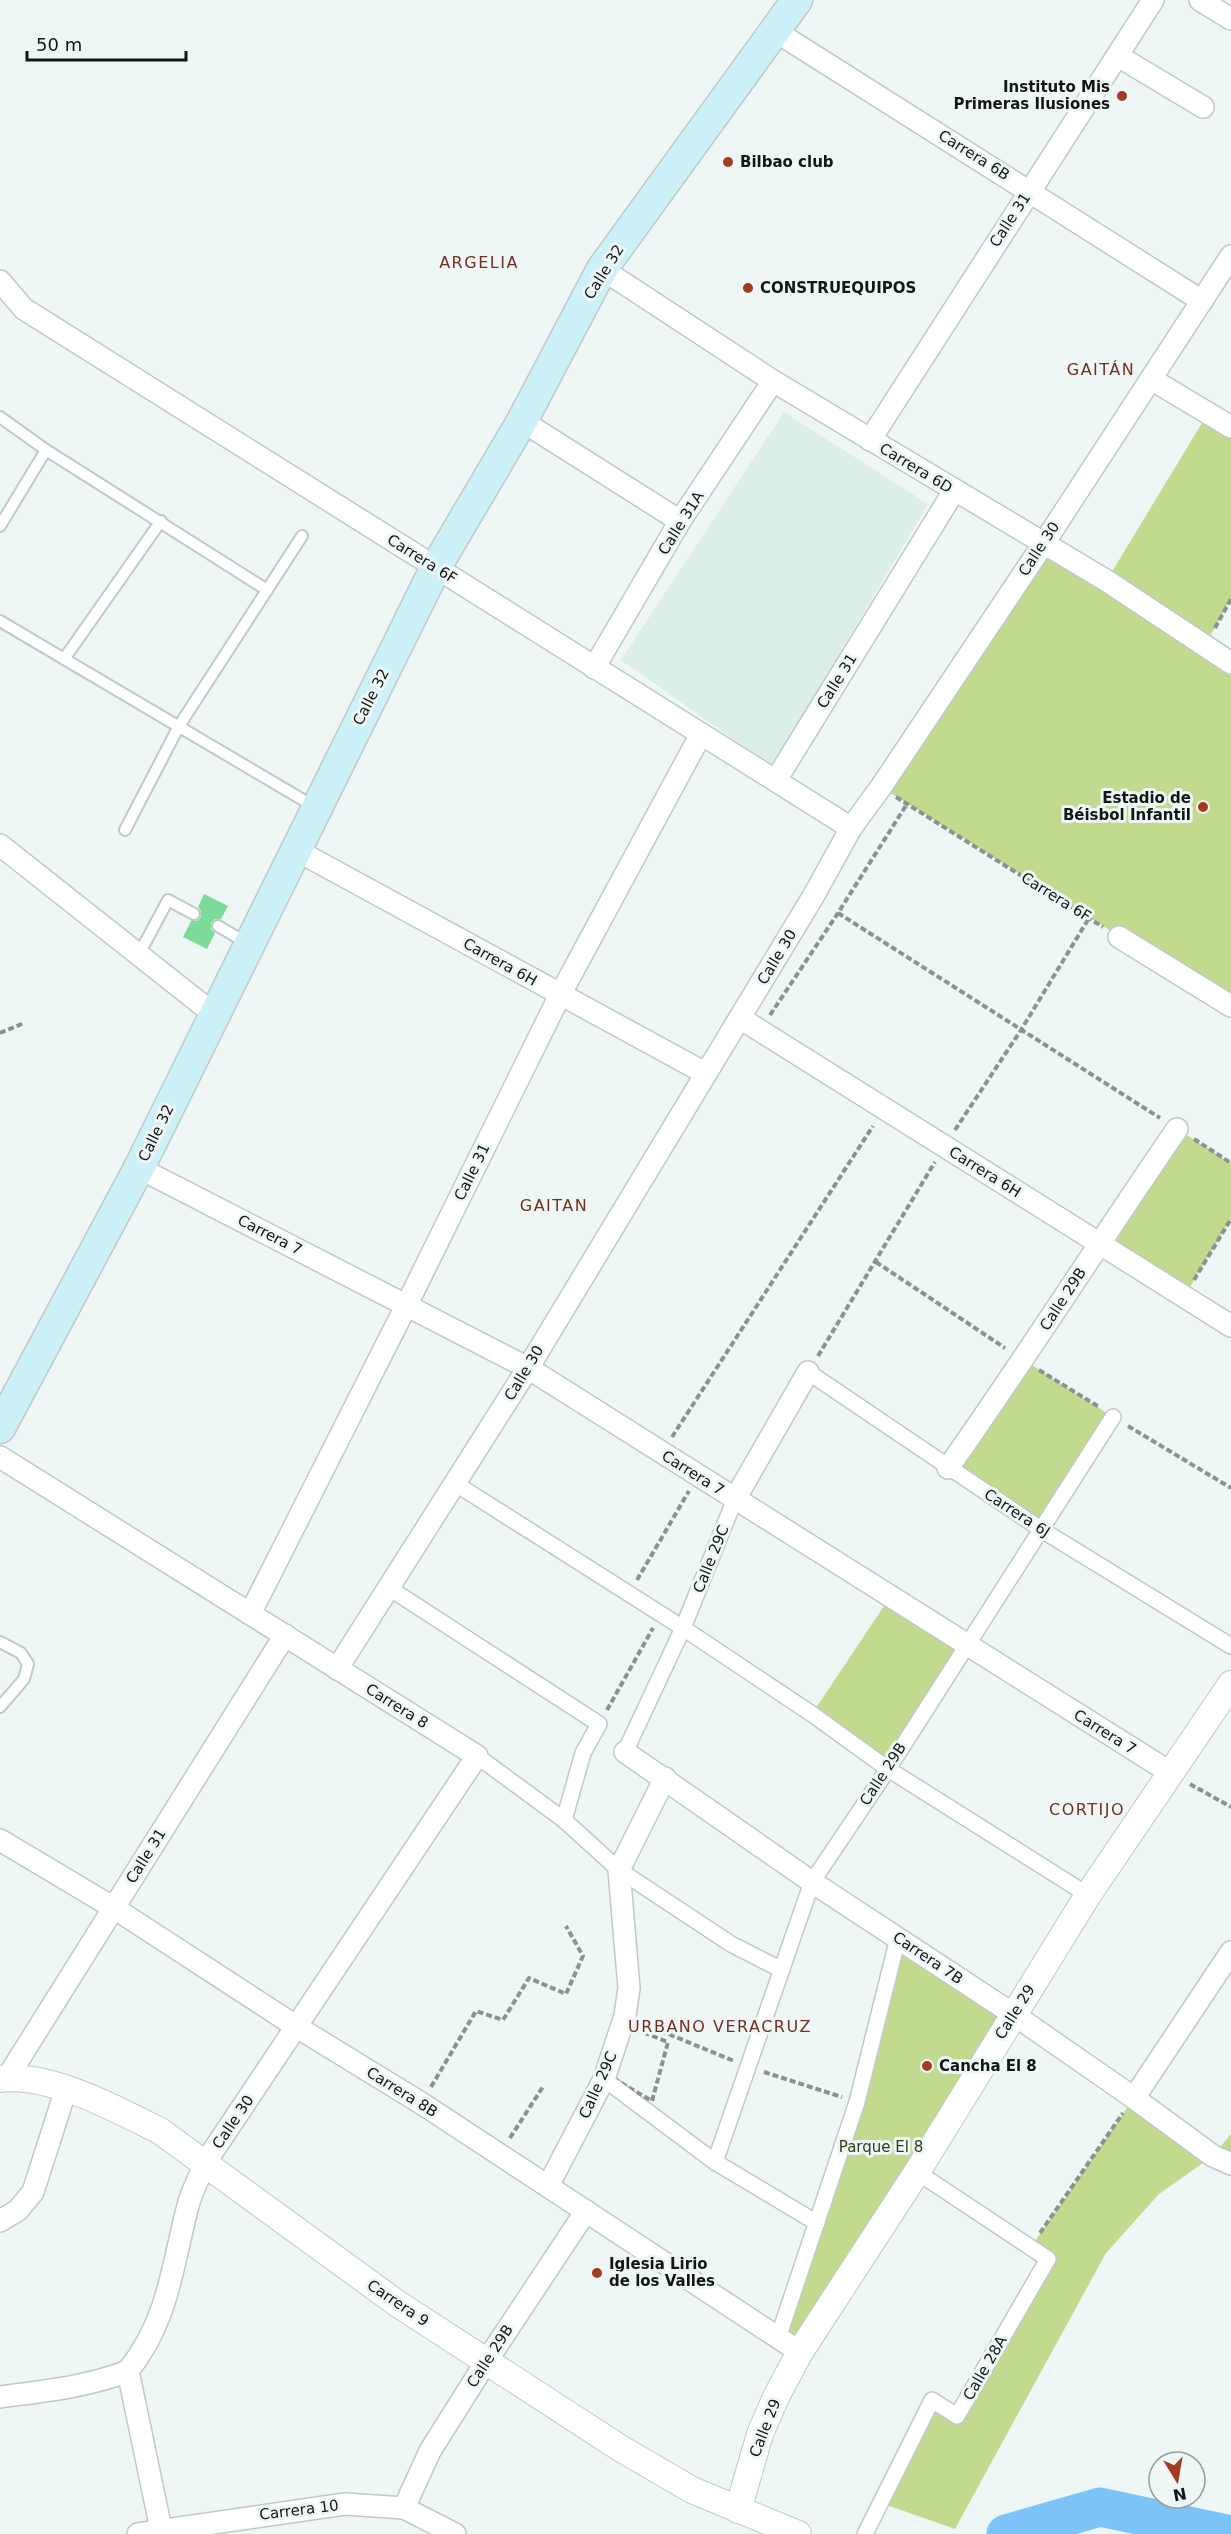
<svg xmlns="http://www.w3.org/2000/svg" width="1231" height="2534" viewBox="0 0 1231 2534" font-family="'DejaVu Sans',sans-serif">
<rect width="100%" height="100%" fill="#eef7f5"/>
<polygon fill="#dceeea" points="784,412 928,504 773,767 621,660"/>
<g fill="#c1da8d">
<polygon points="1208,413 1231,427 1231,599 1204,647 1231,663 1231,1006 881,787 1044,543 1107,580"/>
<polygon points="1177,1129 1231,1163 1231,1219 1184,1297 1099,1243"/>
<polygon points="1024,1360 1113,1417 1042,1530 948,1468"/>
<polygon points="890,1597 966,1645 888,1769 812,1714"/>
<polygon points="898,1938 1013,2014 800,2352 778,2338 823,2228"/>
<polygon points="1134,2098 1213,2156 1231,2134 1231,2164 1213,2156 1159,2194 1106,2253 955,2529 881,2503 932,2400 957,2416 1048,2260 1031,2247"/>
</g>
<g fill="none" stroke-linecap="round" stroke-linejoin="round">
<polyline stroke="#7cc4f8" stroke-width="39" points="1006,2534 1100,2507 1227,2534"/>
</g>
<polygon fill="#7ddb9a" points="204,894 228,906 221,919 215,919 211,923 211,929 215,933 207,949 183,937 191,921 197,921 201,917 201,911 198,907"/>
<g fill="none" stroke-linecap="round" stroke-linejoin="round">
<defs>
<g id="service">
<polyline points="0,417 46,450 267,590"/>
<polyline points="0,526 46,450"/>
<polyline points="0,621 315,807"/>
<polyline points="64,659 161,521"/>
<polyline points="125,830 179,726 302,536"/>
<polyline points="218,926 247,943"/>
<polyline points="138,956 168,900 194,914"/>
<polyline points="0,1642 21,1653 28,1664 24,1679 0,1707"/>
</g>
<g id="pedestrian">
<polyline points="808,1372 1042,1530 1231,1646"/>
<polyline points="456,1484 683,1628 812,1714 888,1769 1088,1895"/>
<polyline points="389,1588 599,1724 583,1753 564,1820"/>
<polyline points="625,1752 683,1628 735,1499"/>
<polyline points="477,1756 564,1820 619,1870 731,1944 782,1970"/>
<polyline points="604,2079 715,2162 817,2223"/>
<polyline points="715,2162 812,1882 888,1769 1113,1417"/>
<polyline points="778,2338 857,2102 898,1938"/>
<polyline points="865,2534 932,2400 957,2416 1048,2259 917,2172"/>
</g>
<g id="minor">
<polyline points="1200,0 1231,19"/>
<polyline points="775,31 1202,301"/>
<polyline points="1118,56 1203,107"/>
<polyline points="602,269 773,381 1107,581 1231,663"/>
<polyline points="0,281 24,309 851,828"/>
<polyline points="1151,379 1231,427"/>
<polyline points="522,421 680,521"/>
<polyline points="870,440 1153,0"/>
<polyline points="594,668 680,521 773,381"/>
<polyline points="776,780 954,491"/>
<polyline points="0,845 215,1015"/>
<polyline points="296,850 705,1073"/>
<polyline points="1119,937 1231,1006"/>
<polyline points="740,1018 1231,1326"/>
<polyline points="139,1168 528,1368 1171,1773"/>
<path d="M0,1457L477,1756L205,2163C200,2176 193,2189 189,2202C172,2264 170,2318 128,2371L162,2534"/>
<path d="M948,1468C1027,1356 1100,1241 1177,1129"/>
<polyline points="735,1499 808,1372"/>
<polyline points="250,1614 406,1306 560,995 701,734"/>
<polyline points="337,1669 528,1368 814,895 851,828 881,787 1044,543 1231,256"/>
<polyline points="625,1752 812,1882 1013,2014 1134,2098 1213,2156 1231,2164"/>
<polyline points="0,1840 114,1908 297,2027 421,2103 800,2352"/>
<polyline points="7,2078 285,1635"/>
<polyline points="1134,2098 1231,1952"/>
<polyline points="548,2186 604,2079 625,2016 629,1988 619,1870 665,1778"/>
<polyline points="0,2221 18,2210 33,2192 66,2089"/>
<path d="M0,2397C44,2391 87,2387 128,2371"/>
<polyline points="404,2508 430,2451 486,2362 586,2211"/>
<polyline points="138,2534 345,2504 404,2508 455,2534"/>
</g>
<g id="tertiary">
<path d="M0,2079C51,2073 116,2109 160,2131L398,2304L620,2448L692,2490L798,2534"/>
<polyline points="738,2510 760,2434 776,2397 800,2352 917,2172 1088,1895 1231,1684"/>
</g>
<polyline id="secondary" points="0,1428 139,1168 436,567 522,421 602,269 797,0"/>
</defs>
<use href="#service" stroke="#c1c9c8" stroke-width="14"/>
<use href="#pedestrian" stroke="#c1c9c8" stroke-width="18"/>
<use href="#minor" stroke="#c1c9c8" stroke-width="24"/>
<use href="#tertiary" stroke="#c1c9c8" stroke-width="28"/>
<use href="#secondary" stroke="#c1c9c8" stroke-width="33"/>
<g stroke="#8c9291" stroke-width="4" stroke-dasharray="6 3" stroke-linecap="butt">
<polyline points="1215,628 1231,599"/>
<polyline points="896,797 1103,927"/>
<polyline points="838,913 1160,1118"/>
<polyline points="770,1015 838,913 907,804"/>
<polyline points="0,1033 24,1023"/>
<polyline points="955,1130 1021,1030 1089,918"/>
<polyline points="1194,1139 1231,1163"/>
<polyline points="876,1262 1005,1348"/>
<polyline points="1194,1280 1231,1219"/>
<polyline points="818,1356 935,1162"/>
<polyline points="1039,1370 1099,1407"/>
<polyline points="1128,1426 1231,1488"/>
<polyline points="672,1437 873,1126"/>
<polyline points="637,1580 689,1491"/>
<polyline points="607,1710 653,1628"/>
<polyline points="1190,1784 1231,1807"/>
<polyline points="644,2024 734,2061"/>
<polygon points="627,2026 668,2042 652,2101 609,2076"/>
<polyline points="764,2072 842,2097"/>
<polyline points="431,2087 476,2011 503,2020 529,1978 566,1994 583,1956 566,1926"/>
<polyline points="510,2138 544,2085"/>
<polyline points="1040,2233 1123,2113"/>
</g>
<use href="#service" stroke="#fff" stroke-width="10"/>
<use href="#pedestrian" stroke="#fff" stroke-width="15"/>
<use href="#minor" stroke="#fff" stroke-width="21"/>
<use href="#tertiary" stroke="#fff" stroke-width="26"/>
<use href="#secondary" stroke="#ccf1f8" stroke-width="30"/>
</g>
<g fill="#a33b22" stroke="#eef7f5" stroke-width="2">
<circle cx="1122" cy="96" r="6"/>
<circle cx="728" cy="162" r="6"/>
<circle cx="748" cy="288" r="6"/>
<circle cx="1203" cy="807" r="6"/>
<circle cx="927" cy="2066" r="6"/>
<circle cx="597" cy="2273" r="6"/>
</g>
<g text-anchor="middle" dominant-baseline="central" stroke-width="6" stroke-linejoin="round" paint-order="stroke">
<g font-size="15" font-weight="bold" fill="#131616" stroke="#eef7f5" text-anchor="start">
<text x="1110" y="87" text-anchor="end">Instituto Mis<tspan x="1110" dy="17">Primeras Ilusiones</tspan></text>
<text x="740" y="162">Bilbao club</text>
<text x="760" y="288">CONSTRUEQUIPOS</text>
<text x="1191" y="798" text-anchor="end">Estadio de<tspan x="1191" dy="17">Béisbol Infantil</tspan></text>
<text x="939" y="2066">Cancha El 8</text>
<text x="609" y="2264">Iglesia Lirio<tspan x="609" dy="17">de los Valles</tspan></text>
</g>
<g font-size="15" fill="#131616" stroke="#eef7f5">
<text transform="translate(974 155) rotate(32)">Carrera 6B</text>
<text transform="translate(1010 220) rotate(-57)">Calle 31</text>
<text transform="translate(604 272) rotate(-58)">Calle 32</text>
<text transform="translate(916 468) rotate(31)">Carrera 6D</text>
<text transform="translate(681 523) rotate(-58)">Calle 31A</text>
<text transform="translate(1039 549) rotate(-57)">Calle 30</text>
<text transform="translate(422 559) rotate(32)">Carrera 6F</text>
<text transform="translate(837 681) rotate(-58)">Calle 31</text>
<text transform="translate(371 697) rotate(-63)">Calle 32</text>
<text transform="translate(1056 897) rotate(32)">Carrera 6F</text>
<text transform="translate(777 957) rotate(-59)">Calle 30</text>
<text transform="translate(500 962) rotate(29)">Carrera 6H</text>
<text transform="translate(156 1133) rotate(-64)">Calle 32</text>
<text transform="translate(472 1172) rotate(-64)">Calle 31</text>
<text transform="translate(985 1172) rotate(32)">Carrera 6H</text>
<text transform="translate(270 1235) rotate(27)">Carrera 7</text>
<text transform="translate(1063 1299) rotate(-57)">Calle 29B</text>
<text transform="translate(524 1373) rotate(-59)">Calle 30</text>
<text transform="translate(693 1473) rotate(32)">Carrera 7</text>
<text transform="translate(1017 1513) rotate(33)">Carrera 6J</text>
<text transform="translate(711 1559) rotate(-68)">Calle 29C</text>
<text transform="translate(397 1706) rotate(32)">Carrera 8</text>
<text transform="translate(1105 1732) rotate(32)">Carrera 7</text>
<text transform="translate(883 1774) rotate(-57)">Calle 29B</text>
<text transform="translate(146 1856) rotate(-58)">Calle 31</text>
<text transform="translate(928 1958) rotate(34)">Carrera 7B</text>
<text transform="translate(1015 2012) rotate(-58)">Calle 29</text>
<text transform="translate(598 2085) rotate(-66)">Calle 29C</text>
<text transform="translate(402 2092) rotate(32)">Carrera 8B</text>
<text transform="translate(233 2122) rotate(-56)">Calle 30</text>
<text transform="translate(398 2303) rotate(34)">Carrera 9</text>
<text transform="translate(490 2356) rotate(-57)">Calle 29B</text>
<text transform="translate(985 2368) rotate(-60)">Calle 28A</text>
<text transform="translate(765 2428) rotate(-69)">Calle 29</text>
<text transform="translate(299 2510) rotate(-7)">Carrera 10</text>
</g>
<g font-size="15" fill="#313d14" stroke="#eef7f5">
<text x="881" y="2147">Parque El 8</text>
</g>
<g font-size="16" letter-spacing="1.5" fill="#732f1f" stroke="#eef7f5">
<text x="479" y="262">ARGELIA</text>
<text x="1101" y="369">GAITÁN</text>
<text x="554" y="1205">GAITAN</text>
<text x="1087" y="1809">CORTIJO</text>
<text x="720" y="2026">URBANO VERACRUZ</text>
</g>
</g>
<g transform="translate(1177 2480) rotate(169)"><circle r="28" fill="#eef7f5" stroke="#969d9c" stroke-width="1.5"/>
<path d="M0-4.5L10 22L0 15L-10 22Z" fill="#a33b22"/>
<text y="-9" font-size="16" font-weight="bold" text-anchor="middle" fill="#131616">N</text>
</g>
<path d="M27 51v9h159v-9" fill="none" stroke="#131616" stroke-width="3"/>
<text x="36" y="51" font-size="18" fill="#131616" stroke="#eef7f5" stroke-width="4.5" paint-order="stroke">50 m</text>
</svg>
